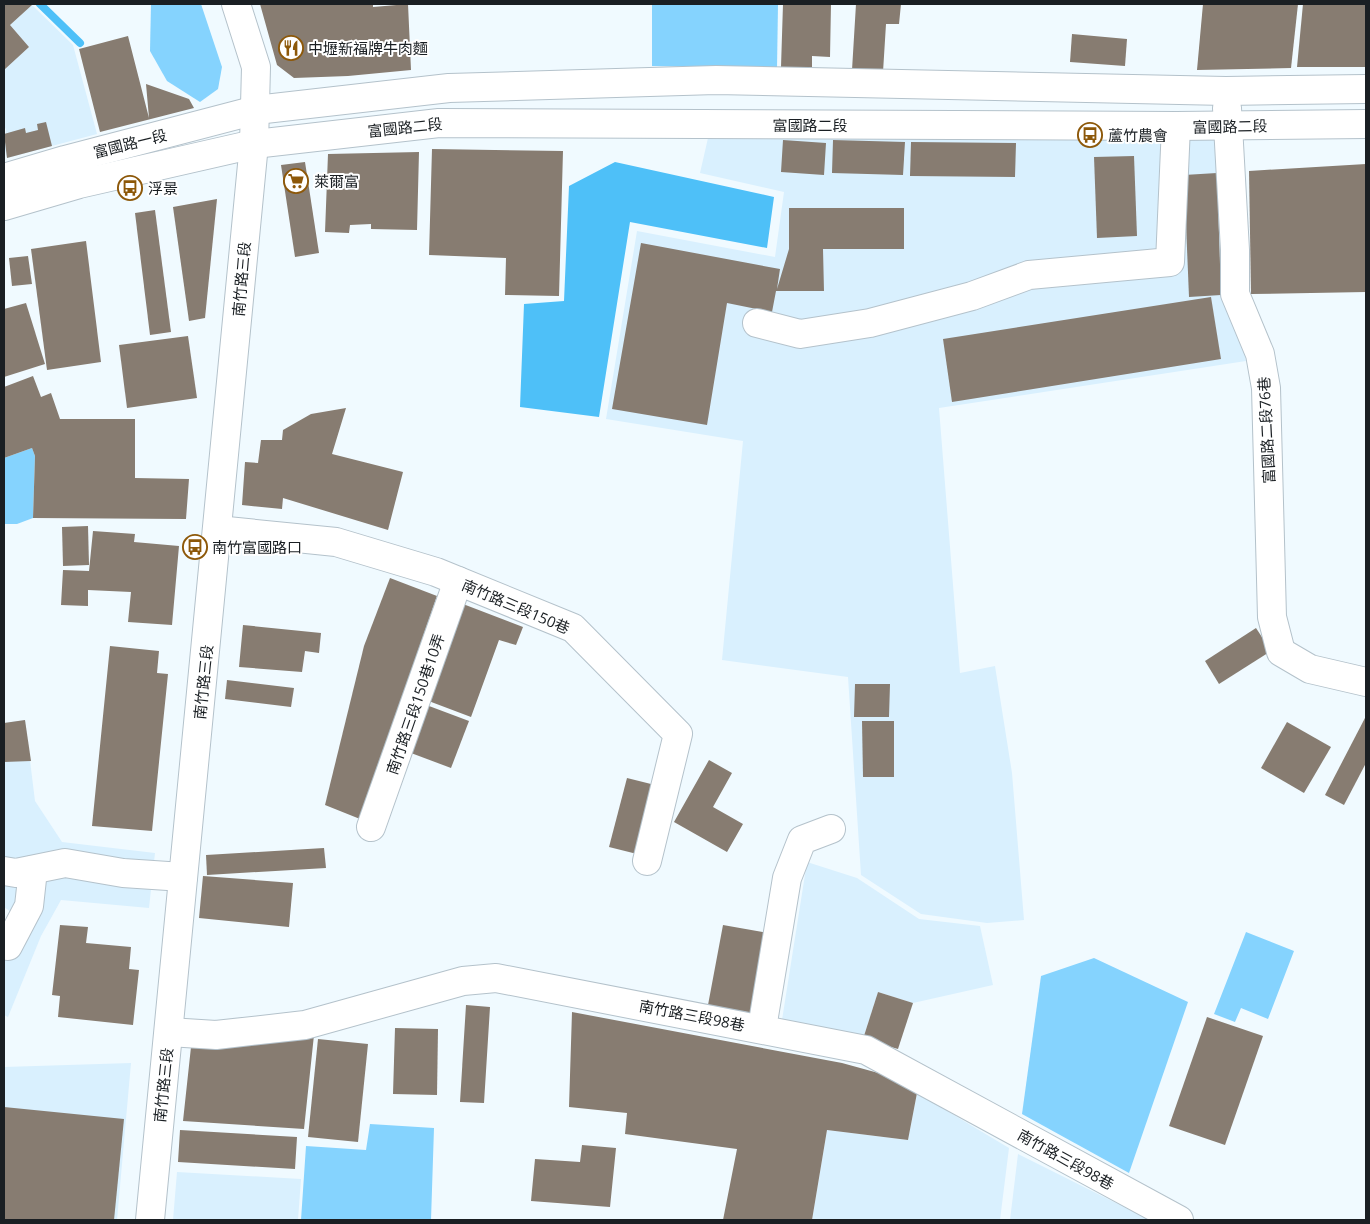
<svg xmlns="http://www.w3.org/2000/svg" width="1370" height="1224" viewBox="0 0 1370 1224" font-family="'Open Sans','Noto Sans TC',sans-serif">
<rect width="100%" height="100%" fill="#f0faff"/>
<g fill="#d9f0fe">
<polygon points="32,5 73,45 97,134 7,158 4,147 6,129 4,127 4,70 29,47 10,25"/>
<polygon points="708,138 1228,140 1234,298 1246,361 939,408 960,673 995,666 1012,773 1024,920 987,923 921,914 861,875 848,677 722,660 743,441 606,419 637,231 775,257 784,192 700,173"/>
<polygon points="25,720 35,801 62,842 155,853 149,908 61,900 41,936 8,1017 4,1015 4,928 14,914 4,907 4,723"/>
<polygon points="807,862 857,878 919,919 980,926 993,985 913,1003 878,992 863,1039 782,1020"/>
<polygon points="131,1063 117,1220 4,1220 4,1067"/>
<polygon points="917,1093 1009,1148 1000,1220 812,1220 827,1130 908,1140"/>
<polygon points="1018,1154 1150,1220 1010,1220"/>
<polygon points="177,1172 301,1179 298,1220 173,1220"/>
</g>
<g fill="#85d3fe">
<polygon points="151,4 201,4 222,67 218,89 200,102 167,81 150,51"/>
<polygon points="652,4 778,4 777,68 652,66"/>
<polygon points="32,448 35,456 33,518 17,524 4,524 4,458"/>
<polygon points="1246,932 1294,951 1268,1019 1241,1008 1235,1022 1214,1014"/>
<polygon points="1094,958 1188,1002 1129,1173 1022,1114 1041,976"/>
<polygon points="370,1124 434,1128 431,1220 301,1220 306,1146 366,1150"/>
</g>
<polygon fill="#4ec0f8" points="615,162 774,197 767,248 630,222 599,417 520,407 524,304 564,301 569,186"/>
<g fill="none" stroke-linecap="round" stroke-linejoin="round">
<polyline stroke="#4ec0f8" stroke-width="8" points="40,4 80,43"/>
</g>
<g fill="#877c71">
<polygon points="4,4 32,5 10,25 29,47 4,70"/>
<polygon points="260,4 373,4 373,7 408,4 411,70 348,76 294,78 277,65"/>
<polygon points="783,4 831,4 830,57 812,56 812,67 781,67"/>
<polygon points="856,4 901,4 899,24 886,24 883,72 852,70"/>
<polygon points="1203,4 1298,4 1291,68 1197,70"/>
<polygon points="1303,4 1366,4 1366,67 1297,67"/>
<polygon points="1072,34 1127,39 1125,66 1070,62"/>
<polygon points="128,36 149,118 146,84 189,99 194,108 100,132 79,49"/>
<polygon points="46,122 52,146 7,158 4,134 25,128 26,133 38,130 37,124"/>
<polygon points="783,140 826,143 824,175 781,172"/>
<polygon points="833,140 905,142 903,175 832,173"/>
<polygon points="911,142 1016,143 1015,177 910,176"/>
<polygon points="432,149 563,151 559,296 505,295 506,258 429,255"/>
<polygon points="419,152 417,230 371,229 371,224 350,225 349,233 325,232 328,154"/>
<polygon points="1134,156 1137,236 1097,238 1094,157"/>
<polygon points="305,162 319,253 295,257 281,165"/>
<polygon points="1366,164 1366,292 1251,294 1249,171"/>
<polygon points="1217,173 1221,295 1189,297 1184,175"/>
<polygon points="217,199 205,318 189,321 173,207"/>
<polygon points="789,208 904,208 904,249 823,249 824,291 776,291 772,312 727,303 707,425 612,409 641,243 780,269 777,289 789,249"/>
<polygon points="155,210 171,332 150,335 135,213"/>
<polygon points="86,241 101,362 47,370 31,249"/>
<polygon points="28,256 32,284 12,286 9,258"/>
<polygon points="1211,297 1221,359 952,402 943,339"/>
<polygon points="26,303 45,364 4,377 4,309"/>
<polygon points="188,336 197,398 127,408 119,345"/>
<polygon points="33,376 41,397 51,393 60,419 135,419 135,478 189,479 186,519 33,518 35,456 32,448 4,458 4,387"/>
<polygon points="346,408 332,454 403,472 388,530 283,498 282,509 242,505 245,462 258,463 261,440 282,440 283,430 311,414"/>
<polygon points="88,526 89,565 63,566 62,527"/>
<polygon points="93,531 135,534 134,542 179,546 172,625 128,622 131,592 88,590 88,606 61,605 63,570 89,571"/>
<polygon points="390,578 437,596 360,819 325,805 364,646"/>
<polygon points="463,604 523,627 516,645 499,640 471,717 426,700"/>
<polygon points="243,625 321,633 319,653 305,651 302,672 239,667"/>
<polygon points="1256,628 1271,651 1219,684 1205,661"/>
<polygon points="110,646 159,651 157,673 168,674 152,831 92,826"/>
<polygon points="227,680 294,688 291,707 225,699"/>
<polygon points="855,684 890,684 889,717 854,717"/>
<polygon points="429,706 469,721 451,768 411,753"/>
<polygon points="1366,716 1366,763 1344,805 1325,795"/>
<polygon points="25,720 31,761 4,762 4,723"/>
<polygon points="862,721 894,721 894,777 863,777"/>
<polygon points="1287,722 1331,747 1304,793 1261,768"/>
<polygon points="709,760 732,773 713,807 743,824 727,852 674,822"/>
<polygon points="627,778 655,785 637,854 609,847"/>
<polygon points="324,848 326,868 207,875 206,855"/>
<polygon points="203,876 293,883 289,927 199,918"/>
<polygon points="60,925 88,927 86,943 131,947 129,969 139,970 133,1025 58,1017 60,996 52,995"/>
<polygon points="723,925 768,933 752,1013 708,1005"/>
<polygon points="878,992 913,1003 898,1049 863,1039"/>
<polygon points="466,1005 490,1007 484,1103 460,1102"/>
<polygon points="572,1012 842,1063 882,1074 917,1093 908,1140 827,1130 812,1220 723,1220 737,1149 625,1134 627,1113 569,1107"/>
<polygon points="1207,1017 1263,1036 1225,1145 1169,1126"/>
<polygon points="395,1028 438,1029 437,1095 393,1094"/>
<polygon points="314,1035 304,1129 183,1121 191,1047 232,1046"/>
<polygon points="318,1039 368,1044 358,1142 308,1137"/>
<polygon points="4,1107 124,1119 114,1220 4,1220"/>
<polygon points="180,1130 297,1137 295,1169 178,1162"/>
<polygon points="582,1145 616,1148 610,1207 531,1201 535,1159 580,1162"/>
</g>
<g fill="none" stroke-linecap="round" stroke-linejoin="round">
<defs>
<g id="minor">
<polyline points="1227,108 1235,250 1235,294 1260,354 1266,388 1272,617 1281,652 1310,669 1366,682"/>
<polyline points="4,178 65,160 256,110 449,88 716,80 1226,91 1366,89"/>
<polyline points="4,206 79,184 254,144 439,123 1176,126 1366,124"/>
<polyline points="757,323 800,334 870,323 972,296 1029,275 1170,262 1176,126"/>
<polyline points="217,530 336,542 436,572 573,628 678,734 647,861"/>
<polyline points="371,827 458,581"/>
<polyline points="4,871 16,873 65,863 123,873 183,877"/>
<polyline points="8,946 29,906 33,870"/>
<polyline points="762,1028 787,878 802,840 831,829"/>
<polyline points="169,1032 216,1035 305,1025 463,981 496,978 866,1050 1179,1220"/>
<polyline points="150,1220 254,144 256,67 236,4"/>
</g>
</defs>
<use href="#minor" stroke="#b4c2cb" stroke-width="30"/>
<use href="#minor" stroke="#fff" stroke-width="28"/>
</g>
<defs>
<symbol id="restaurant-ring" viewBox="-11 -11 22 22"><circle r="9.5" fill="#fff" stroke="#8d5809" stroke-width="1.5"/><path d="M-5-6h1v4h1v-4h1v4h1v-4h1v5L-1.5 .5V6h-2V.5L-5-1ZM5-6V6H3V1.5H1.5Q1.5-4 5-6Z" fill="#8d5809"/></symbol>
<symbol id="bus-ring" viewBox="-11 -11 22 22"><circle r="9.5" fill="#fff" stroke="#8d5809" stroke-width="1.5"/><path d="M-5-6H5V4H4V6H2V4H-2V6H-4V4H-5ZM-3.5-4V0h7V-4ZM-3.5 1.2v1.5H-2V1.2ZM2 1.2v1.5H3.5V1.2Z" fill="#8d5809"/></symbol>
<symbol id="supermarket-ring" viewBox="-11 -11 22 22"><circle r="9.5" fill="#fff" stroke="#8d5809" stroke-width="1.5"/><path d="M-6-5.5h2.5l.6 2H6L4.5 2H-2.5L-4.4-4H-6ZM-1.5 3.2a1.3 1.3 0 1 0 .1 0ZM3 3.2a1.3 1.3 0 1 0 .1 0Z" fill="#8d5809"/></symbol>
</defs>
<g fill-rule="evenodd">
<use href="#restaurant-ring" x="277" y="34" width="28" height="28"/>
<use href="#bus-ring" x="1076" y="121" width="28" height="28"/>
<use href="#supermarket-ring" x="282" y="167" width="28" height="28"/>
<use href="#bus-ring" x="116" y="174" width="28" height="28"/>
<use href="#bus-ring" x="181" y="533" width="28" height="28"/>
</g>
<g text-anchor="middle" dominant-baseline="central" stroke-width="4" stroke-linejoin="round" paint-order="stroke">
<g font-size="15" fill="#1a1f23" stroke="#fff" text-anchor="start">
<text x="308" y="48">中壢新福牌牛肉麵</text>
<text x="1108" y="135">蘆竹農會</text>
<text x="314" y="181">萊爾富</text>
<text x="148" y="188">浮景</text>
<text x="212" y="547">南竹富國路口</text>
</g>
<g font-size="15" fill="#1a1f23" stroke="#fff">
<text x="810" y="125">富國路二段</text>
<text transform="translate(1230 126) rotate(-1)">富國路二段</text>
<text transform="translate(405 127) rotate(-6)">富國路二段</text>
<text transform="translate(130 143) rotate(-14)">富國路一段</text>
<text transform="translate(241 279) rotate(-85)">南竹路三段</text>
<text transform="translate(1266 430) rotate(-93)">富國路二段76巷</text>
<text transform="translate(516 606) rotate(23)">南竹路三段150巷</text>
<text transform="translate(203 682) rotate(-84)">南竹路三段</text>
<text transform="translate(415 704) rotate(-71)">南竹路三段150巷10弄</text>
<text transform="translate(692 1015) rotate(11)">南竹路三段98巷</text>
<text transform="translate(163 1085) rotate(-84)">南竹路三段</text>
<text transform="translate(1066 1159) rotate(29)">南竹路三段98巷</text>
</g>
</g>
<rect width="1370" height="1224" fill="none" stroke="#1a1f23" stroke-width="10"/>
</svg>
